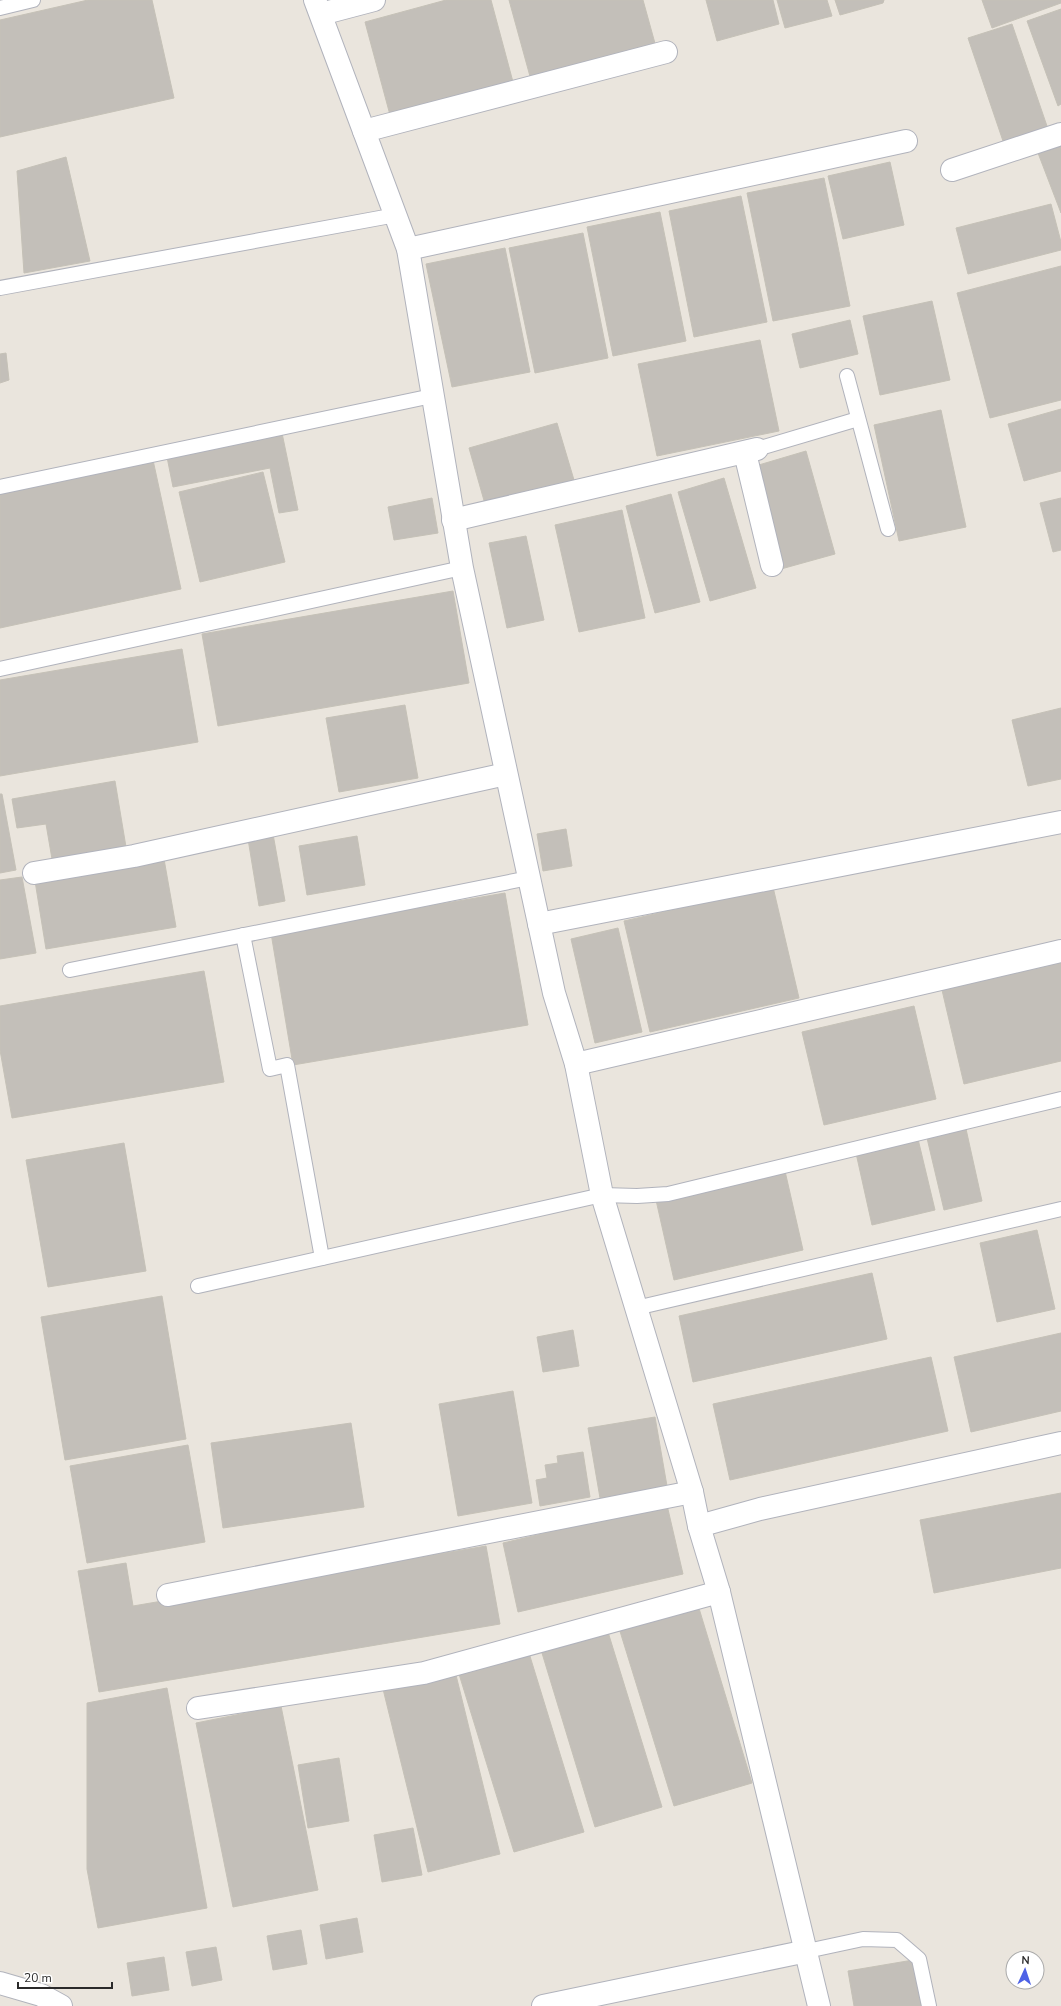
<svg xmlns="http://www.w3.org/2000/svg" width="1061" height="2006" viewBox="0 0 1061 2006" font-family="'Nunito Sans',sans-serif">
<rect width="100%" height="100%" fill="#eae5dd"/>
<g fill="#c3bfb9" stroke="#c5c1b7">
<polygon points="88,0 152,0 174,98 0,137 0,20"/>
<polygon points="446,0 491,0 513,82 390,115 365,22"/>
<polygon points="509,0 643,0 656,47 531,80"/>
<polygon points="706,0 773,0 779,24 717,41"/>
<polygon points="777,0 827,0 832,16 785,28"/>
<polygon points="835,0 884,0 883,3 840,15"/>
<polygon points="982,0 1061,0 1061,3 992,28"/>
<polygon points="1061,9 1061,104 1058,106 1027,21"/>
<polygon points="1012,24 1048,129 1004,144 968,38"/>
<polygon points="1061,144 1061,213 1038,153"/>
<polygon points="66,157 90,261 24,273 17,171"/>
<polygon points="890,162 904,225 843,239 828,176"/>
<polygon points="824,178 850,306 773,321 747,193"/>
<polygon points="741,196 767,322 694,337 669,211"/>
<polygon points="1051,204 1061,242 1061,250 968,274 956,228"/>
<polygon points="660,212 686,341 613,356 587,227"/>
<polygon points="583,233 608,358 535,373 509,248"/>
<polygon points="505,248 530,372 452,387 426,264"/>
<polygon points="1061,266 1061,400 990,418 957,293"/>
<polygon points="932,301 950,380 880,395 863,316"/>
<polygon points="850,320 858,354 800,368 792,334"/>
<polygon points="760,340 779,431 657,456 638,364"/>
<polygon points="6,353 9,380 0,383 0,354"/>
<polygon points="1061,409 1061,471 1024,481 1008,424"/>
<polygon points="941,410 966,527 899,541 874,425"/>
<polygon points="557,423 574,480 485,504 469,448"/>
<polygon points="282,433 298,510 279,513 270,468 173,487 167,457"/>
<polygon points="806,451 835,554 781,569 752,467"/>
<polygon points="153,460 181,589 0,628 0,492"/>
<polygon points="263,472 285,562 200,582 179,492"/>
<polygon points="724,478 756,588 710,601 678,492"/>
<polygon points="671,494 700,602 655,613 626,506"/>
<polygon points="432,498 438,533 394,540 388,507"/>
<polygon points="1061,498 1061,550 1053,552 1040,503"/>
<polygon points="622,510 645,618 579,632 555,525"/>
<polygon points="526,536 544,620 507,628 489,543"/>
<polygon points="453,591 469,683 218,726 202,634"/>
<polygon points="182,649 198,742 0,776 0,680"/>
<polygon points="405,705 418,778 339,792 326,718"/>
<polygon points="1061,708 1061,779 1028,786 1012,720"/>
<polygon points="115,781 126,847 52,859 46,824 17,828 12,799"/>
<polygon points="0,794 2,794 16,870 0,873"/>
<polygon points="566,829 572,866 543,871 537,834"/>
<polygon points="273,834 285,901 259,906 248,839"/>
<polygon points="357,836 365,885 307,895 299,846"/>
<polygon points="164,859 176,927 46,949 35,881"/>
<polygon points="22,877 36,953 0,959 0,880"/>
<polygon points="773,887 799,998 650,1032 624,921"/>
<polygon points="505,893 528,1025 293,1065 271,933"/>
<polygon points="618,928 642,1032 595,1043 571,939"/>
<polygon points="1061,963 1061,1061 964,1084 942,990"/>
<polygon points="204,971 224,1082 12,1118 0,1050 0,1006"/>
<polygon points="914,1006 936,1099 824,1125 802,1032"/>
<polygon points="966,1129 982,1201 944,1210 927,1138"/>
<polygon points="918,1139 935,1210 872,1225 856,1153"/>
<polygon points="124,1143 146,1271 48,1287 26,1160"/>
<polygon points="785,1171 803,1250 674,1280 656,1200"/>
<polygon points="1037,1230 1055,1309 997,1322 980,1243"/>
<polygon points="872,1273 887,1339 693,1382 679,1316"/>
<polygon points="162,1296 186,1439 65,1460 41,1317"/>
<polygon points="573,1330 579,1366 543,1372 537,1337"/>
<polygon points="1061,1333 1061,1411 971,1432 954,1357"/>
<polygon points="931,1357 948,1431 730,1480 713,1404"/>
<polygon points="513,1391 532,1503 458,1516 439,1404"/>
<polygon points="655,1417 667,1486 600,1498 588,1428"/>
<polygon points="351,1423 364,1507 223,1528 211,1443"/>
<polygon points="188,1445 205,1542 87,1563 70,1466"/>
<polygon points="583,1452 590,1497 540,1506 536,1480 547,1478 545,1465 558,1463 557,1456"/>
<polygon points="1061,1493 1061,1568 934,1593 920,1520"/>
<polygon points="667,1505 683,1574 518,1612 503,1543"/>
<polygon points="486,1546 500,1624 99,1692 78,1571 126,1563 133,1606"/>
<polygon points="698,1605 752,1783 674,1806 619,1628"/>
<polygon points="608,1632 662,1807 595,1827 542,1653"/>
<polygon points="529,1653 584,1832 514,1852 459,1674"/>
<polygon points="455,1671 500,1854 428,1872 383,1689"/>
<polygon points="167,1688 207,1908 98,1928 87,1869 87,1703"/>
<polygon points="281,1706 318,1890 233,1907 196,1723"/>
<polygon points="339,1758 349,1821 308,1828 298,1765"/>
<polygon points="413,1828 422,1875 382,1882 374,1835"/>
<polygon points="357,1918 363,1952 326,1959 320,1925"/>
<polygon points="301,1930 307,1964 273,1970 267,1936"/>
<polygon points="216,1947 222,1980 192,1986 186,1952"/>
<polygon points="164,1957 169,1990 132,1996 127,1963"/>
<polygon points="919,1959 926,2006 854,2006 848,1971"/>
</g>
<g fill="none" stroke-linecap="round" stroke-linejoin="round">
<defs>
<g id="service">
<polyline points="0,8 33,0"/>
<polyline points="0,288 396,215"/>
<polyline points="847,376 888,529"/>
<polyline points="757,449 858,419"/>
<polyline points="0,487 432,396"/>
<polyline points="0,669 462,568"/>
<polyline points="243,935 270,1069 287,1065 322,1258"/>
<polyline points="70,970 529,878"/>
<polyline points="198,1286 602,1195 637,1196 668,1194 1061,1099"/>
<polyline points="636,1308 1061,1209"/>
<polyline points="807,1951 863,1939 897,1940 919,1959 929,2006"/>
</g>
<g id="minor">
<polyline points="315,0 408,249 462,568 554,993 576,1064 602,1195 692,1492 699,1526 719,1592 819,2006"/>
<polyline points="321,14 374,0"/>
<polyline points="364,131 666,52"/>
<polyline points="952,170 1061,134"/>
<polyline points="408,249 906,141"/>
<polyline points="745,453 772,565"/>
<polyline points="453,520 757,449"/>
<polyline points="34,873 134,856 506,774"/>
<polyline points="539,924 1061,822"/>
<polyline points="576,1064 1061,951"/>
<polyline points="699,1526 760,1509 1061,1443"/>
<polyline points="168,1595 692,1492"/>
<polyline points="198,1708 424,1673 719,1592"/>
<polyline points="0,1983 41,1995 61,2006"/>
<polyline points="543,2006 807,1951"/>
</g>
</defs>
<use href="#service" stroke="#b1b3bc" stroke-width="16"/>
<use href="#minor" stroke="#b1b3bc" stroke-width="24"/>
<use href="#service" stroke="#fff" stroke-width="14"/>
<use href="#minor" stroke="#fff" stroke-width="22"/>
</g>
<g transform="translate(1025 1970) rotate(3)"><circle r="19" fill="#ffffff" stroke="#aaaaaa"/>
<path d="M0-3L7 15L0 10L-7 15Z" fill="#4e62e6"/>
<text y="-6" font-size="11" font-weight="bold" text-anchor="middle" fill="#2a2a2a">N</text>
</g>
<path d="M18 1982v6h94v-6" fill="none" stroke="#2a2a2a" stroke-width="2"/>
<text x="24" y="1982" font-size="12" fill="#2a2a2a" stroke="#ffffff" stroke-width="3" paint-order="stroke">20 m</text>
</svg>
